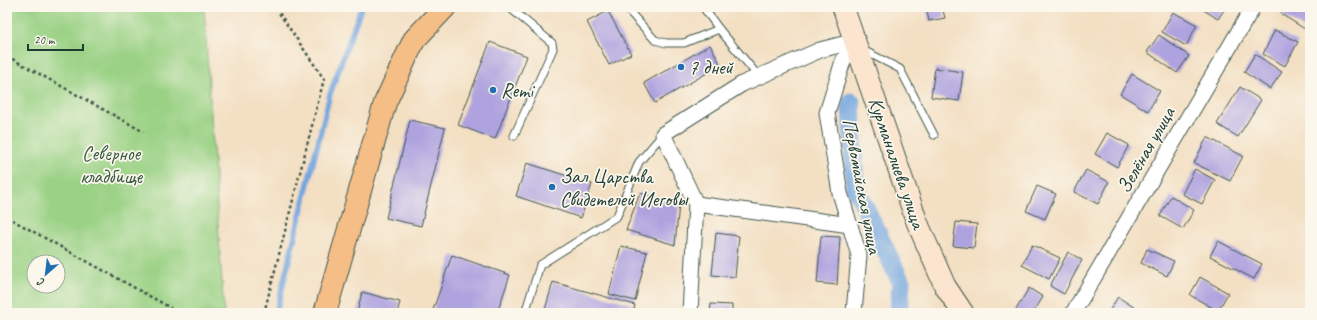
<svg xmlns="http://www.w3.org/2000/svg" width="1317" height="320" viewBox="0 0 1317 320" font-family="Caveat,sans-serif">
<rect width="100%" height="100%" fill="#fbf7ec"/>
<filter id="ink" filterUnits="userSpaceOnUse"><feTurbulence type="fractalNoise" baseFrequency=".025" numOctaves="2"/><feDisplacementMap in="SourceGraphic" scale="8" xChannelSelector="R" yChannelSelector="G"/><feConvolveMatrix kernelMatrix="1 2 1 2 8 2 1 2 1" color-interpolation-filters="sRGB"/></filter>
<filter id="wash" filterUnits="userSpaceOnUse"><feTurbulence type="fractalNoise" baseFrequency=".012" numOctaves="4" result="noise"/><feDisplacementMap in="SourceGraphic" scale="16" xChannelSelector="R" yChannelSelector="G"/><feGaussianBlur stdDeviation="0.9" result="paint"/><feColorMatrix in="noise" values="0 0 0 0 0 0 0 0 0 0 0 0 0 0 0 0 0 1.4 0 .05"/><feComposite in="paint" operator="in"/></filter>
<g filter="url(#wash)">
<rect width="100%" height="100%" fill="#f3dfc2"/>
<path fill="#9ad184" stroke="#5c875c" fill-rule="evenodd" d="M7,7H204L224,313H7ZM34,262H58V286H34Z"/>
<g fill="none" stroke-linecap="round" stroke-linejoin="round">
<polyline stroke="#73a5de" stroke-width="5.5" points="276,313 330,94 361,8"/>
<polyline stroke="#73a5de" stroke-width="19" points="851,102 855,187 901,282 899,313"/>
</g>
<g id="blocks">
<g fill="#afa3df">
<polygon points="926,7 942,7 945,18 929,21"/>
<polygon points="1199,7 1226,7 1218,19"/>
<polygon points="1285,7 1310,7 1310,28 1308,31 1281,14"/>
<polygon points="608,11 631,54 609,65 587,22"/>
<polygon points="1173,12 1197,25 1186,46 1162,32"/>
<polygon points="1275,30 1298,42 1285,66 1263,54"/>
<polygon points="1159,35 1189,56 1177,73 1147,52"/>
<polygon points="490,42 527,56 495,139 458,125"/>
<polygon points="710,45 721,65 655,103 644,83"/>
<polygon points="1255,54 1282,72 1270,89 1244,72"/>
<polygon points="935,68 963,72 959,101 931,97"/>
<polygon points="1132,74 1160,91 1148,111 1120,94"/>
<polygon points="1240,87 1261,100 1238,137 1217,124"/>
<polygon points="410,120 445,128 421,226 386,218"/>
<polygon points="1107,133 1129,145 1117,167 1095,154"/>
<polygon points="1207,137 1243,156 1230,181 1194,163"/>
<polygon points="527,163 592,184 581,218 516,196"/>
<polygon points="1195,169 1215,180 1202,204 1182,194"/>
<polygon points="1086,170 1109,182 1098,204 1074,192"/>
<polygon points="1037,186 1056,194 1045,219 1026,211"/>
<polygon points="640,193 679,204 675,245 626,230"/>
<polygon points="1171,196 1194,210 1183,229 1160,216"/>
<polygon points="956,222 977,224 974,248 953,246"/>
<polygon points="716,233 739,236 735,277 712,275"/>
<polygon points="821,236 840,237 837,285 817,283"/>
<polygon points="1218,241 1262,264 1254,279 1210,256"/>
<polygon points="1032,245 1060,258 1049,279 1022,265"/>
<polygon points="621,246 647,252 635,301 609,294"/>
<polygon points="1147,249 1174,261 1167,276 1141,263"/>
<polygon points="1068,252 1082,260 1064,294 1050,286"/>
<polygon points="452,255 510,275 497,313 432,313"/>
<polygon points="1200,277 1228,293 1218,311 1190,295"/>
<polygon points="553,282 635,305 633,313 544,313"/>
<polygon points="1029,288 1043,297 1033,313 1014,313"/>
<polygon points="362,292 400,302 397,313 357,313"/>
<polygon points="1118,297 1143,313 1108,313"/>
<polygon points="711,304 732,305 732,313 710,313"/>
</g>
</g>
</g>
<g filter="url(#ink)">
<use href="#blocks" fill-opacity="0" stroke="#3f5549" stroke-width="1"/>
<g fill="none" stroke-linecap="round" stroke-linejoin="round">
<defs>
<g id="service">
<polyline points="509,7 552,43 553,49 514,136"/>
<polyline points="627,7 628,10 655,40 666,43 684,43 719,29"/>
<polyline points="703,7 719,29 759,77"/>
<polyline points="863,50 900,69 934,135"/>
<polyline points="525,313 540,265 617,216 639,162 663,134"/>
</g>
<g id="minor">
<polyline points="696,204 793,217 850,225"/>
<polyline points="690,313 696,204 663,134 742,84 820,50 855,41"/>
<polyline points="854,313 859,255 840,193 827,113 843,61 855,41"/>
<polyline points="1073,313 1253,7"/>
</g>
<polyline id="secondary" points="843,7 917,222 945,286 963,313"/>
<polyline id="primary" points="325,313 385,103 414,40 445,7"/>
</defs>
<use href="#service" stroke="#3f5549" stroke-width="9"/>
<use href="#minor" stroke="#3f5549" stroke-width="17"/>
<use href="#secondary" stroke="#3f5549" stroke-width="23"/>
<use href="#primary" stroke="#3f5549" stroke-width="24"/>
<g stroke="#3f5549" stroke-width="2.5" stroke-dasharray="3 3" stroke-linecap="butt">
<polyline points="7,56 144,132"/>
<polyline points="7,217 171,308"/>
<polyline points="264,313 324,79 275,7"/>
</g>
<use href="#service" stroke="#fff" stroke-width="7"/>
<use href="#minor" stroke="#fff" stroke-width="15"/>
<use href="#secondary" stroke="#fbe5cf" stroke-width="21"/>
<use href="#primary" stroke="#f6be87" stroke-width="22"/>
</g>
</g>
<g fill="#1f6fb2" stroke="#fbf7ec" stroke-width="1.5">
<circle cx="681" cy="67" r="4"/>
<circle cx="493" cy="90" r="4"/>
<circle cx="552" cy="187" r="4"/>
</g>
<g text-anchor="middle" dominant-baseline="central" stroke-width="3.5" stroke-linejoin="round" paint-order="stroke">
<g font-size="20" fill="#1f3d34" stroke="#fbf7ec" text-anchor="start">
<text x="689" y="67">7 дней</text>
<text x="501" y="90">Remi</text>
<text x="560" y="176">Зал Царства<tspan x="560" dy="23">Свидетелей Иеговы</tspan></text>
</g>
<g font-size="20" fill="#1f3d34" stroke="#fbf7ec">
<text transform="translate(1146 150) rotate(-60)">Зелёная улица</text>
<text transform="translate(897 163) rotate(71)">Курманалиева улица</text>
<text transform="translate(862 186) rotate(79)">Первомайская улица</text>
</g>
<g font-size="20" fill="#385b44" stroke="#fbf7ec">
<text x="111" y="153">Северное<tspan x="111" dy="23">кладбище</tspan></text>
</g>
</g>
<rect width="1317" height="320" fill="none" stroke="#fbf7ec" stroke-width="24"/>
<g transform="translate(46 274) rotate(208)"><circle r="19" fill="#fbf7ec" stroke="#a3ada2"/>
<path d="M0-3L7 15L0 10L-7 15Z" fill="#1f6fb2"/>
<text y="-6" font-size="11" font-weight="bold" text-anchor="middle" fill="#1f3d34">С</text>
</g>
<path d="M28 44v6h55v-6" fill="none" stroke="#1f3d34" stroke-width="2"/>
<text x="34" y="44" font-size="12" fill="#1f3d34" stroke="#fbf7ec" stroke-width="3" paint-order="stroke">20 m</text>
</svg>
